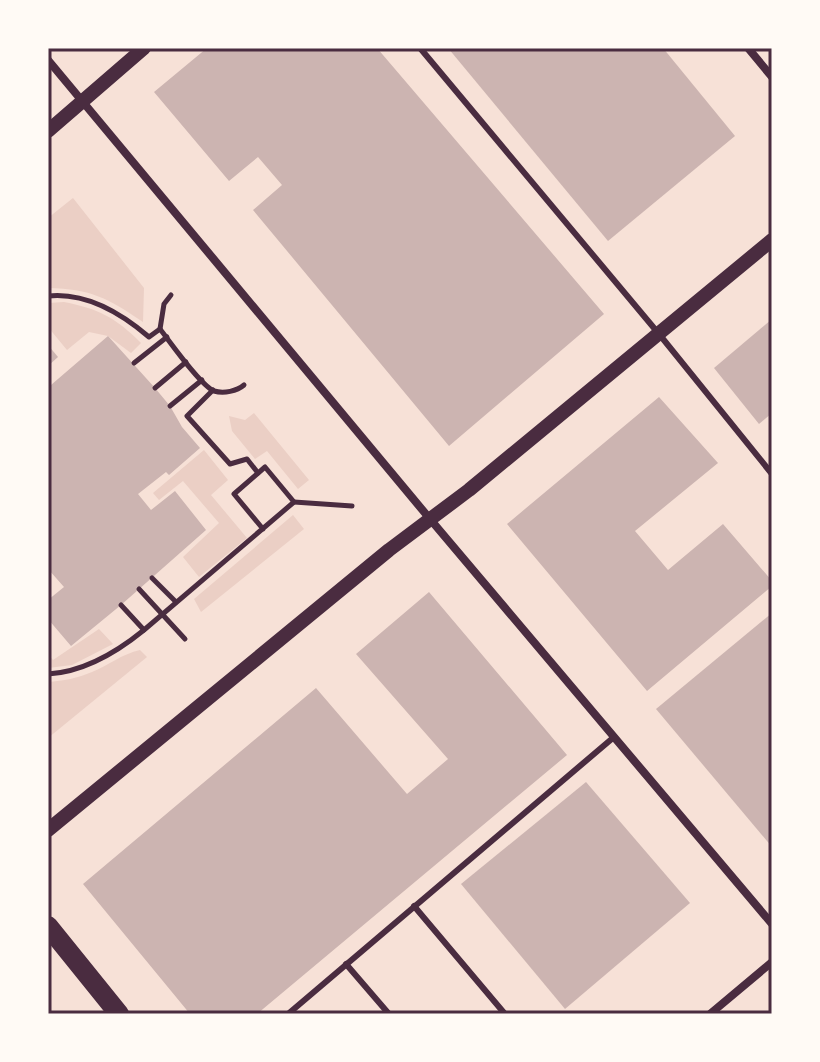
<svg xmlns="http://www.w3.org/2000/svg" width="820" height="1062" viewBox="0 0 820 1062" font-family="Cabin,sans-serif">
<rect width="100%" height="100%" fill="#f7e1d7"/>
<g fill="#ebcfc5">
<path d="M73,198L144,288L143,322C108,298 91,289 48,288V218Z"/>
<path d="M64,302C99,309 115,317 141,343L131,353L108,336L89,332L67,350L48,327V303Z"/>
<polygon points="254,413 309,480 298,489 267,451 255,459 232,431 229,416 245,420"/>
<polygon points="204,450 228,480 211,495 247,538 199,577 183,557 219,523 183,481 159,500 153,493"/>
<polygon points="293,515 304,529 201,612 194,599"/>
<polygon points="99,629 113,644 72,665 48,668 48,654 53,660"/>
<path d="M140,650L147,657L48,738V682C63,681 78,678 92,672C109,665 122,654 140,650Z"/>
</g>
<g fill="#ccb4b1">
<polygon points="207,48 377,48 604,314 449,446 253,210 282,185 258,157 229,181 154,92"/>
<polygon points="448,48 663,48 735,136 608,241"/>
<polygon points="772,319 772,413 759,424 714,368"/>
<polygon points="108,336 155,388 170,406 182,427 200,448 169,475 166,472 138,494 151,510 175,491 206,530 121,605 71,646 48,619 48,600 64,587 49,570 48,571 48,380 51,385"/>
<polygon points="48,345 58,357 48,366"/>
<polygon points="659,397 718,463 635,531 668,570 723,524 772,581 772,586 647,691 507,524"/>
<polygon points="429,592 567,755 257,1014 190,1014 83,884 316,688 407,794 448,759 356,654"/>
<polygon points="772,613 772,847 656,709"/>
<polygon points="586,782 690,903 565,1009 461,884"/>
</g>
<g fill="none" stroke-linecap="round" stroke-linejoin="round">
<g stroke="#4a2c40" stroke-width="5">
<path d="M48,296C86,292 121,313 149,337L160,329C171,343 200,385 214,391C224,394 237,391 244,385"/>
<polyline points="160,329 164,304 171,295"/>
<polyline points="134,363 167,337"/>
<polyline points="155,388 186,362"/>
<polyline points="213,390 187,416 230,464 247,459 258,473"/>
<polyline points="170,406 202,380"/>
<polyline points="294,502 352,506"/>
<polyline points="152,578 176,602"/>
<polyline points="139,589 185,639"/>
<polyline points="121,605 144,630"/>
<path d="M48,674C84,672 117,652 144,630L294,502L265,467L234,494L263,529"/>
</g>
<g stroke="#4a2c40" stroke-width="6">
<polyline points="420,48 659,334 772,474"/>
<polyline points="414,906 505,1014"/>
<polyline points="346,964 389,1014"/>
<polyline points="288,1014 614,737"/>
</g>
<g stroke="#4a2c40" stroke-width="8">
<polyline points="748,48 772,77"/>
<polyline points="48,60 430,519 772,924"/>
<polyline points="710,1014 772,962"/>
</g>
<g stroke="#4a2c40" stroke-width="14">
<polyline points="48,131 144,48"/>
<polyline points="48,830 389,550 469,490 772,240"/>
</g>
<polyline stroke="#4a2c40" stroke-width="20" points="48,926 119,1014"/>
</g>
<rect width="820" height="1062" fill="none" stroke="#fffaf5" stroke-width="100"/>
<rect x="50" y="50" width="720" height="962" fill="none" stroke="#4a2c40" stroke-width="3"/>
</svg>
